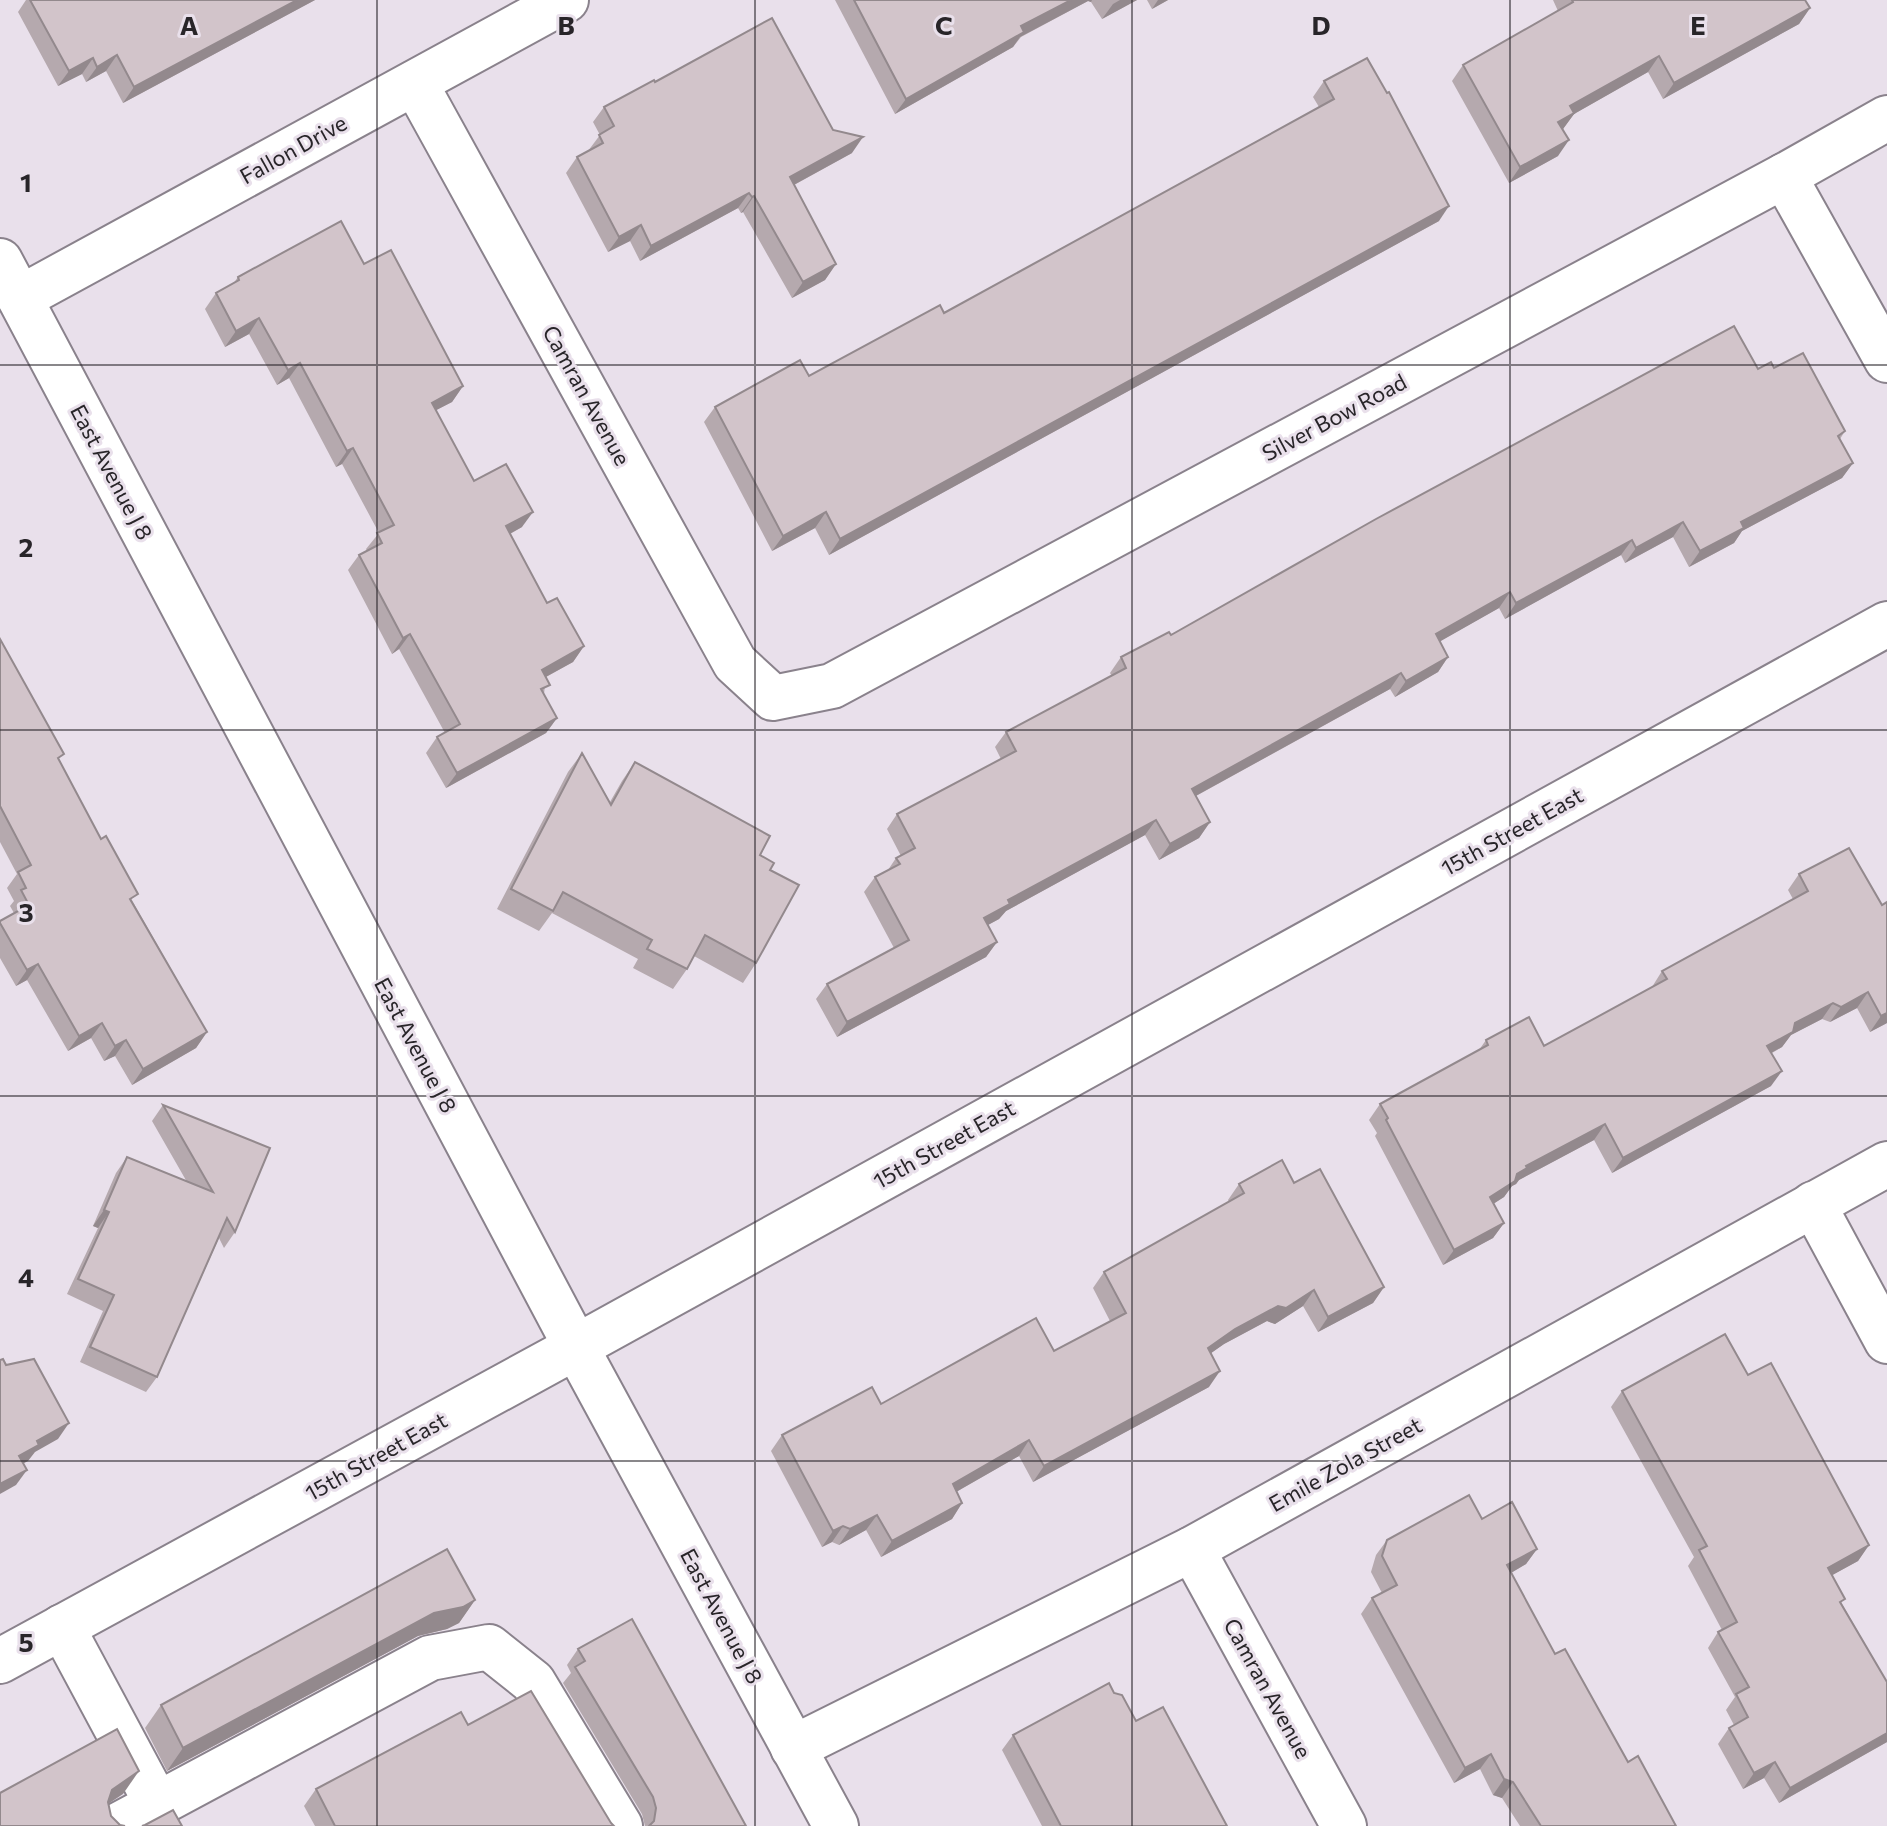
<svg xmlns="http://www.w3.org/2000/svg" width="1887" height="1826" viewBox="0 0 1887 1826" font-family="Commissioner,sans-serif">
<rect width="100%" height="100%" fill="#e9e0eb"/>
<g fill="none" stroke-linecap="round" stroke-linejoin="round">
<defs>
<g id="minor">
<polyline points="415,83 735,663 773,698 832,686 1784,176 1887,118"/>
<polyline points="1784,176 1887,360"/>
<polyline points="0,261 576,1347 836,1826"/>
<polyline points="20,298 566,0"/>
<polyline points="1813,1204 1887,1341"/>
<polyline points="1192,1549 1344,1826"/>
<polyline points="62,1627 157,1804"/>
<polyline points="0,1661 576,1347 1887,624"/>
<polyline points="793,1748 1192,1549 1887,1164"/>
<polyline points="117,1826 430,1658 489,1647 533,1682 620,1826"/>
</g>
</defs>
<use href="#minor" stroke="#8a828c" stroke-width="48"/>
<use href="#minor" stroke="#fff" stroke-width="44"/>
</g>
<g fill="#b5a9ae">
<polygon points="26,0 315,0 123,103 106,71 86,82 82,74 58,86 18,12"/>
<polygon points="835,0 1137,0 1102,19 1091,2 1088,1 1021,37 1013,47 895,114"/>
<polygon points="1147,0 1168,0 1152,9"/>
<polygon points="1553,0 1805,0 1810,8 1799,24 1663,99 1648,72 1574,114 1563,129 1558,156 1509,183 1452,81 1463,65 1558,11"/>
<polygon points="1324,81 1439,221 829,555 815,528 772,551 704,422 715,407 809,376 944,313 1319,107 1313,97"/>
<polygon points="655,82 833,130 852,153 794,185 836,264 825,280 792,298 743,212 741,213 738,208 640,261 630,241 608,252 566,173 577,157 588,151 600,135 593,122 604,107"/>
<polygon points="364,264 463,386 452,402 436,410 474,481 522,527 510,534 547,603 584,646 573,662 546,677 544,694 557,718 546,733 446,788 426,753 437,737 445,733 399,649 392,654 348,570 359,555 367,551 366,549 379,533 342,464 336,467 289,378 277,385 249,334 225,347 205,309 216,293 233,284 238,277"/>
<polygon points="1774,368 1845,431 1840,439 1853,463 1842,478 1742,531 1734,543 1689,567 1673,537 1625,563 1621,555 1505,619 1499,608 1440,641 1448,657 1438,672 1395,697 1390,689 1196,796 1210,822 1199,838 1159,860 1145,835 1006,911 999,919 988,925 997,942 986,957 837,1037 816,999 827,984 894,948 864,892 875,877 888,870 896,858 901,856 887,829 897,814 1001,759 995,747 1006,732 1112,676 1110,673 1121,657 1758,369"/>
<polygon points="0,639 59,761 133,902 207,1032 196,1048 132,1085 115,1056 104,1061 91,1038 68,1051 27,980 16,986 0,958 0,921 14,913 10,906 14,901 7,888 17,874 0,842"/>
<polygon points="582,753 610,802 622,781 635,762 760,855 770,870 756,963 743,983 694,956 687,969 673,989 633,968 638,959 552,913 539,931 497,909 568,772"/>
<polygon points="1799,874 1882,905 1887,902 1887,1023 1870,1032 1857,1008 1830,1022 1822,1019 1791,1035 1782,1047 1772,1053 1771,1086 1612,1173 1594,1140 1519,1180 1516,1184 1512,1186 1504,1197 1493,1204 1504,1223 1493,1238 1443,1265 1375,1136 1377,1133 1369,1120 1380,1104 1479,1050 1486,1040 1544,1046 1652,987 1662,971 1793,899 1788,890"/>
<polygon points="163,1105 235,1232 224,1248 219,1238 157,1377 146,1392 80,1362 103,1311 67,1294 98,1228 93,1226 116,1173 127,1157 187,1182 152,1121"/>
<polygon points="1294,1183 1384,1287 1373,1303 1318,1332 1303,1306 1275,1324 1267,1321 1224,1344 1211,1353 1209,1387 1033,1482 1019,1456 956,1492 962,1503 952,1519 881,1557 866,1530 839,1545 832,1542 822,1547 771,1451 782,1435 1054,1351 1110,1321 1093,1288 1104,1272 1229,1202 1228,1200 1239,1184"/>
<polygon points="1748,1375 1869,1545 1858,1561 1832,1575 1842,1604 1887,1682 1887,1742 1779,1803 1764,1778 1743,1789 1718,1744 1729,1728 1734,1725 1726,1710 1735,1697 1708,1648 1718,1632 1722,1630 1688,1566 1694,1557 1611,1407 1622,1391"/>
<polygon points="1482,1519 1537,1549 1526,1564 1511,1573 1555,1654 1628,1762 1676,1826 1520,1826 1502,1798 1493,1795 1480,1769 1454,1783 1361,1614 1372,1598 1382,1593 1371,1572 1376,1555 1387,1540"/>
<polygon points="475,1600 459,1623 447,1629 418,1636 167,1771 145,1728 161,1705"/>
<polygon points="578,1649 746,1826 645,1826 642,1814 563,1683 571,1673 567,1665"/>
<polygon points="1114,1693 1136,1721 1227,1826 1042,1826 1002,1750 1013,1735"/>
<polygon points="468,1725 614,1826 315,1826 304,1806 316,1789"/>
</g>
<g fill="#93898d">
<polygon points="297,0 315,0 123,103 134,87"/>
<polygon points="1071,0 1092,0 1091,2 1088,1 1020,37 1013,47 895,114 906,99 1021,26"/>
<polygon points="1120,0 1137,0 1102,19 1113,4"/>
<polygon points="1158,0 1168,0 1152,9"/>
<polygon points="1810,8 1799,24 1663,99 1674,83"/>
<polygon points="117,55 106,71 86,82 97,67"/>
<polygon points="1659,56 1648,72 1574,114 1563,129 1558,122 1570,106"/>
<polygon points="93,58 82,74 58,86 69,71"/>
<polygon points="863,137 852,153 779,193 790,177"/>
<polygon points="1569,140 1558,156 1509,183 1520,167"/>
<polygon points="749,193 738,208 640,261 651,246"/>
<polygon points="754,196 743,212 741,213 752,197"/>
<polygon points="1449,206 1439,221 829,555 840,539"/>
<polygon points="641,225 630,241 608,252 619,237"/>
<polygon points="836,264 825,280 792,298 803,282"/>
<polygon points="259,318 249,334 225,347 236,331"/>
<polygon points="300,363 289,378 277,385 288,370"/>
<polygon points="463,386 452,402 421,418 432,403"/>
<polygon points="353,448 342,464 336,467 347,451"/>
<polygon points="1853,463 1842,478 1742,531 1734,543 1689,567 1700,551 1741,522"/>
<polygon points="533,512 522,527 495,542 506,526"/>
<polygon points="826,512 815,528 772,551 783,536"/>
<polygon points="1683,522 1673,537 1625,563 1636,548"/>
<polygon points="1632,540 1621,555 1505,619 1516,603"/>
<polygon points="1510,592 1499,608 1425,650 1436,634"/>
<polygon points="410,634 399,649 392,654 403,638"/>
<polygon points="584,646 573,662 531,685 542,670"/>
<polygon points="1448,657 1438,672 1395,697 1406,681"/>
<polygon points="1401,673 1390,689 1181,804 1192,789"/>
<polygon points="557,718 546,733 446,788 457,773"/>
<polygon points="1156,820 1145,835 1006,911 999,919 973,933 984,918 1008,900"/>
<polygon points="1210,822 1199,838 1159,860 1170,844"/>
<polygon points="997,942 986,957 837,1037 847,1022"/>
<polygon points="38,964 27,980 16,986 27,970"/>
<polygon points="1868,992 1857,1008 1830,1022 1841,1007"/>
<polygon points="1833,1003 1822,1019 1791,1035 1782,1047 1756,1061 1767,1046 1795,1023"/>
<polygon points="1887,1013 1887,1023 1870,1032 1881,1016"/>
<polygon points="102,1023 91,1038 68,1051 79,1036"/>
<polygon points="207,1032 196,1048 132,1085 143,1069"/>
<polygon points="126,1040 115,1056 104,1061 115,1046"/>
<polygon points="1782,1071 1771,1086 1612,1173 1623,1158"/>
<polygon points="1605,1124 1594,1140 1519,1180 1516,1184 1512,1186 1504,1197 1479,1213 1490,1197 1526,1166"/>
<polygon points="104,1210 109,1212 98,1228 93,1226"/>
<polygon points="1504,1223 1493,1238 1443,1265 1454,1250"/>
<polygon points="1384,1287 1373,1303 1318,1332 1328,1317"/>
<polygon points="1314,1290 1303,1306 1275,1324 1267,1321 1224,1344 1197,1363 1208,1348 1235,1329 1278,1306"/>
<polygon points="1220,1371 1209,1387 1033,1482 1044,1466"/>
<polygon points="69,1423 58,1439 35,1452 28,1461 9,1471 19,1456 37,1441"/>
<polygon points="1029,1440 1019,1456 942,1500 953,1484"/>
<polygon points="27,1470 16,1485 0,1494 0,1484"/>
<polygon points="962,1503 952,1519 881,1557 892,1541"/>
<polygon points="877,1515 866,1530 839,1545 850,1529"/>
<polygon points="843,1526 832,1542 822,1547 833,1531"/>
<polygon points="1869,1545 1858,1561 1818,1583 1828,1568"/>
<polygon points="1537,1549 1526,1564 1497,1581 1507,1565"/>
<polygon points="475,1600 459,1623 447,1629 418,1636 167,1771 183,1748 434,1613"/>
<polygon points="1887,1733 1887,1742 1779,1803 1790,1788"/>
<polygon points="1491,1754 1480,1769 1454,1783 1465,1768"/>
<polygon points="1775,1762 1764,1778 1743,1789 1754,1773"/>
<polygon points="139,1771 123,1794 96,1812 112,1790"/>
<polygon points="1504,1779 1513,1782 1502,1798 1493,1795"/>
</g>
<g fill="#d2c4ca" stroke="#93898d" stroke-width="2">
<polygon points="30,0 297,0 134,87 117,55 97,67 93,58 69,71"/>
<polygon points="854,0 1071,0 1021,26 1024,32 906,99"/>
<polygon points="1572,0 1805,0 1810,8 1674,83 1659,56 1570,106 1574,113 1558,122 1569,140 1520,167 1463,65 1573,2"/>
<polygon points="772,18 833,130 863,137 790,177 836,264 803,282 754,196 752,197 749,193 651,246 641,225 619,237 577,157 603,143 599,135 614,126 604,107 654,80 655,82"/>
<polygon points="1367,58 1387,93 1389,92 1449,206 840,539 826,512 783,536 715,407 800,360 809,376 940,305 944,313 1334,99 1324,81"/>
<polygon points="341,221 364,264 391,250 463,386 432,403 474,481 506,464 533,512 506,526 547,603 557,598 584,646 542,670 550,685 541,689 557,718 457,773 437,737 460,724 410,634 403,638 359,555 382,543 377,533 394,525 353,448 347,451 300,363 288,370 259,318 236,331 216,293 239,280 238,277"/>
<polygon points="1734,326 1758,369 1771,362 1774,368 1803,353 1845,431 1838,436 1853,463 1741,522 1744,528 1700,551 1683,522 1636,548 1632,540 1516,603 1510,592 1436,634 1448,657 1406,681 1401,673 1192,789 1210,822 1170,844 1156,820 1008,900 1010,904 984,918 997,942 847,1022 827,984 909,940 875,877 900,864 896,858 915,848 897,814 1016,751 1006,732 1126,668 1121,657 1169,632 1171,635 1376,519"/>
<polygon points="0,639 64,754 58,758 101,839 106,836 138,894 130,899 207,1032 143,1069 126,1040 115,1046 102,1023 79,1036 38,964 27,970 0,923 0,921 29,905 21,890 26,888 18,872 31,865 0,806"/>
<polygon points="582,753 611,805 635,762 770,836 760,855 774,863 770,870 799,885 756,963 705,935 687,969 647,949 652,940 563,892 553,911 511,889"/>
<polygon points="1849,848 1882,905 1887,902 1887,1013 1881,1016 1868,992 1841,1007 1833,1003 1795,1023 1793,1032 1767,1046 1782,1071 1623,1158 1605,1124 1526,1166 1527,1168 1517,1174 1515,1181 1490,1197 1504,1223 1454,1250 1386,1120 1388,1118 1380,1104 1488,1045 1486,1040 1529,1017 1544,1046 1667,979 1662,971 1808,891 1799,874"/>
<polygon points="163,1105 270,1148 235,1232 227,1218 157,1377 90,1347 114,1295 78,1279 109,1212 104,1210 127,1157 213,1192"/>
<polygon points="1282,1160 1294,1183 1320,1169 1384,1287 1328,1317 1314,1290 1286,1308 1278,1306 1235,1329 1208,1348 1220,1371 1044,1466 1029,1440 953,1484 962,1503 892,1541 877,1515 850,1529 843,1526 833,1531 782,1435 872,1387 881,1404 1036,1318 1054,1351 1126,1313 1104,1272 1244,1193 1239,1184"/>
<polygon points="1725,1334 1748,1375 1771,1363 1869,1545 1828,1568 1845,1599 1840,1602 1887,1682 1887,1733 1790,1788 1775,1762 1754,1773 1729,1728 1748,1717 1736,1694 1749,1687 1718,1632 1737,1622 1699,1550 1707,1546 1622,1391"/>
<polygon points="3,1359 6,1365 34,1359 69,1423 37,1441 39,1445 19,1456 27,1470 0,1484 0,1360"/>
<polygon points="1469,1495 1482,1519 1512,1502 1537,1549 1507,1565 1555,1654 1565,1649 1628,1762 1638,1756 1676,1826 1541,1826 1513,1782 1504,1779 1491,1754 1465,1768 1372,1598 1397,1585 1382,1556 1387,1540"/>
<polygon points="447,1549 475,1600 463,1607 434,1613 183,1748 161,1705"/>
<polygon points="632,1619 746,1826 649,1826 654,1821 656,1808 653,1797 575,1667 585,1661 578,1649"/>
<polygon points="1109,1683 1114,1693 1122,1695 1136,1721 1163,1707 1227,1826 1061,1826 1013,1735"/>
<polygon points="531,1691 611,1823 614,1826 335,1826 316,1789 461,1712 468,1725"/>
<polygon points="117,1729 139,1771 112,1790 108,1802 111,1816 120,1825 125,1826 0,1826 0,1793"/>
<polygon points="173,1810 182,1826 142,1826 145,1825"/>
</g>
<path fill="none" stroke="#282529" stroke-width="2" stroke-opacity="0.55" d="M377,0V1826M755,0V1826M1132,0V1826M1510,0V1826M0,365H1887M0,730H1887M0,1096H1887M0,1461H1887"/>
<g text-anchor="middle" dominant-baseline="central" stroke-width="6" stroke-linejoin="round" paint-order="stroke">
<g font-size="22" fill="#282529" stroke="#e9e0eb">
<text transform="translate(293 149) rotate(-29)">Fallon Drive</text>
<text transform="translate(587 395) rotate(61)">Camran Avenue</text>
<text transform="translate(1334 417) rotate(-28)">Silver Bow Road</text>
<text transform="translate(112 472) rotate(62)">East Avenue J 8</text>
<text transform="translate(1512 831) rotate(-29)">15th Street East</text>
<text transform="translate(416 1045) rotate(62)">East Avenue J 8</text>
<text transform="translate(944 1144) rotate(-29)">15th Street East</text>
<text transform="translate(376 1456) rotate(-29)">15th Street East</text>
<text transform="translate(1345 1464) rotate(-29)">Emile Zola Street</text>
<text transform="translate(722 1616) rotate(62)">East Avenue J 8</text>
<text transform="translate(1268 1688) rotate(61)">Camran Avenue</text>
</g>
</g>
<g font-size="26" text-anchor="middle" font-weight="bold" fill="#282529" stroke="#e9e0eb" stroke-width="6" stroke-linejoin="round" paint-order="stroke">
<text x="189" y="35">A</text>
<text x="566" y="35">B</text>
<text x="944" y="35">C</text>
<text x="1321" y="35">D</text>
<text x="1698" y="35">E</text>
<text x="26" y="192">1</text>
<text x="26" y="557">2</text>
<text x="26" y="922">3</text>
<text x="26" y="1287">4</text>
<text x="26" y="1652">5</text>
</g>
</svg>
